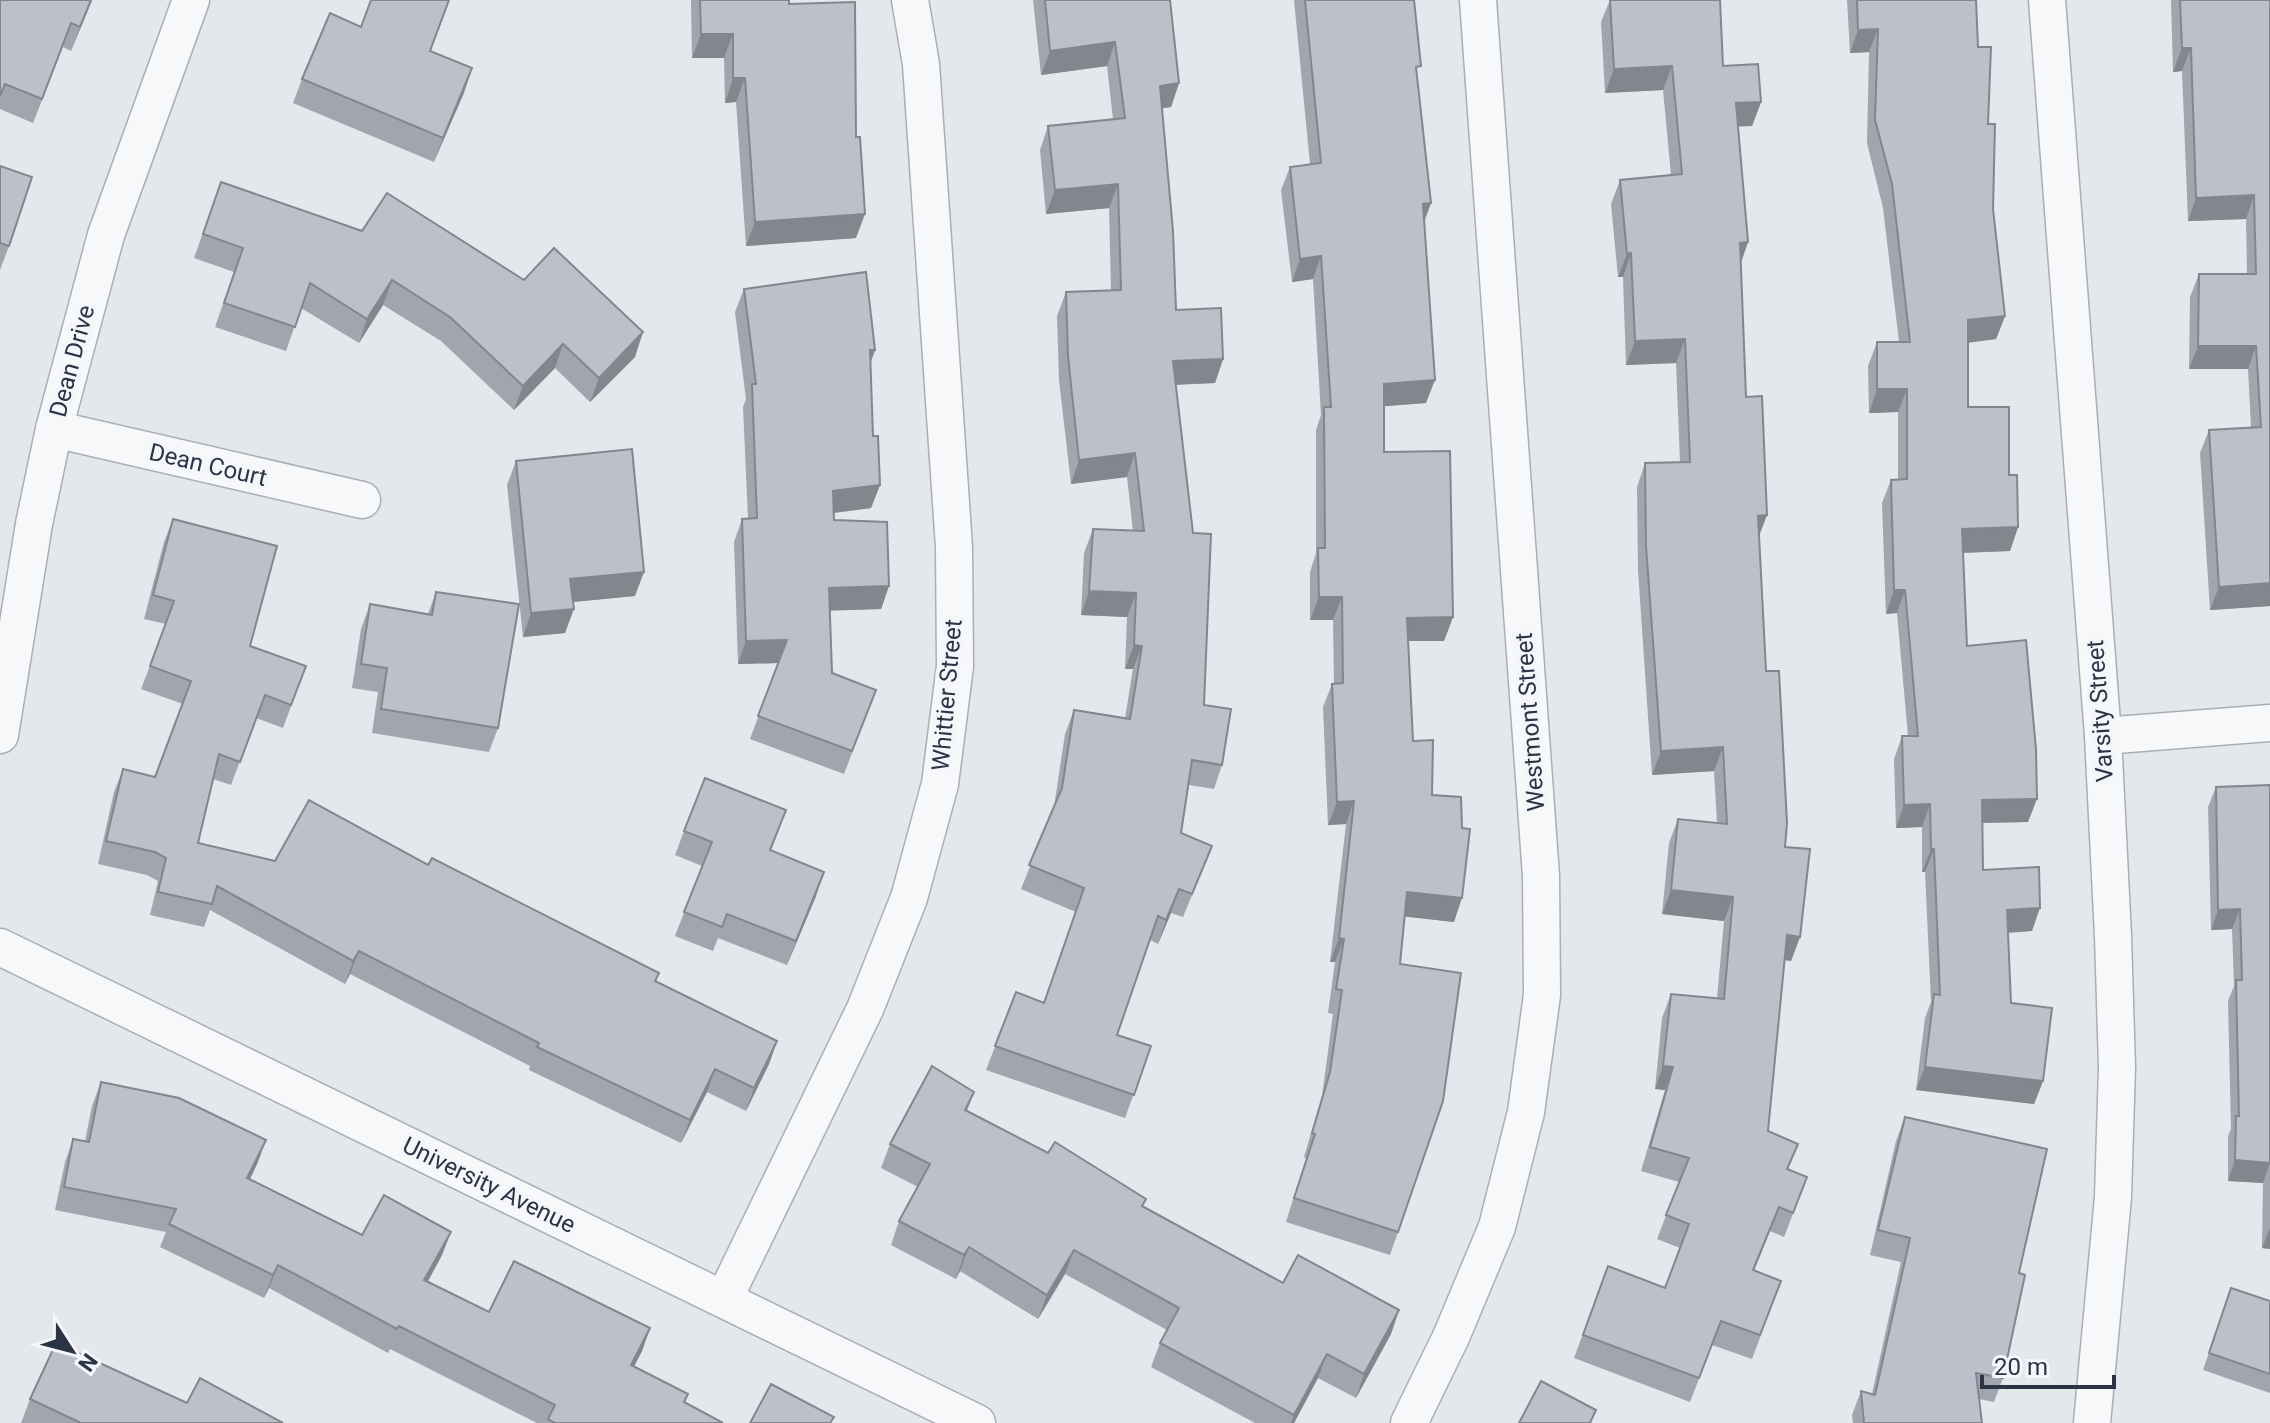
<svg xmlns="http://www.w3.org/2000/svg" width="2270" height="1423" viewBox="0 0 2270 1423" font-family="Roboto,sans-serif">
<rect width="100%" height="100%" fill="#e4e7ec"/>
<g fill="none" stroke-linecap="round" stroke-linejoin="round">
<defs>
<g id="minor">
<polyline points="2047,0 2103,736 2113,936 2117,1067 2113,1197 2092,1423"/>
<polyline points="54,429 362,500"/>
<polyline points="0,735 34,524 54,429 106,235 191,0"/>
<polyline points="2103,736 2270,723"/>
<polyline points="0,947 977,1423"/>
<polyline points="724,1299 865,1009 909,898 940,784 955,666 954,547 921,64 910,0"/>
<polyline points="1409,1423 1451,1337 1497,1227 1526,1112 1542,995 1541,876 1478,0"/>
</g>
</defs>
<use href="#minor" stroke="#a9aeb7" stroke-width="39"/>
<use href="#minor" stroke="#f7f8fa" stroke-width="36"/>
</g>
<g fill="#a1a5ae">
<polygon points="0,0 92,0 71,51 63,47 33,123 0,109"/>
<polygon points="691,0 789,0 856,238 746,246 736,102 725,103 724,58 692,58"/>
<polygon points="1033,0 1170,0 1179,83 1171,107 1162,108 1176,310 1223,359 1215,383 1176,385 1204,705 1222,765 1214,789 1189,785 1181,833 1203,869 1183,917 1171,913 1158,944 1150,940 1117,1035 1151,1046 1125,1118 986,1070 1016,992 1044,1003 1076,912 1021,889 1054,807 1065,734 1074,710 1125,718 1133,669 1125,669 1127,617 1081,615 1084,553 1093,529 1133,531 1127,477 1071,484 1059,380 1057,316 1066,292 1111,290 1109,208 1046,214 1040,150 1048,126 1113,119 1107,66 1041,75"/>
<polygon points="1294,0 1414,0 1417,77 1431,203 1425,220 1426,403 1384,406 1384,452 1453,617 1444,641 1408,641 1413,741 1432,795 1454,922 1405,916 1400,964 1398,1232 1390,1255 1286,1222 1306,1158 1304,1157 1322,1096 1333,1014 1328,1013 1335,962 1330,962 1346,824 1328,825 1323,707 1332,684 1334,684 1333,620 1310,620 1310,572 1316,553 1316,430 1321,415 1313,279 1292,282 1281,190 1290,167 1310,164"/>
<polygon points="1610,0 1720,0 1723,66 1761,102 1752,126 1738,126 1741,263 1746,397 1759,537 1766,671 1785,847 1800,937 1791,961 1785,960 1768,1131 1788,1170 1807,1177 1784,1237 1770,1231 1754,1271 1781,1281 1752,1359 1712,1345 1690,1402 1574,1358 1608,1266 1665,1288 1680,1248 1657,1239 1679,1182 1641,1171 1665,1090 1655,1089 1662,1018 1671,994 1717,998 1724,921 1662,914 1669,843 1678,819 1717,823 1714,771 1652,775 1638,570 1637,487 1645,463 1680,462 1676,363 1626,365 1623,277 1618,277 1611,204 1620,180 1671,175 1663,90 1605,93 1601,22"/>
<polygon points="1847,0 1976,0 1978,47 1988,124 1993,209 2005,316 1996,339 1968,342 1968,407 2009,475 2018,527 2010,551 1963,553 1967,646 2028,822 1983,823 1983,870 2032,931 2008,933 2011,1003 2043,1081 2034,1104 1916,1090 1925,1018 1931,1002 1925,872 1922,872 1922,827 1896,828 1894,759 1902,736 1908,736 1897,613 1886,614 1882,503 1891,480 1898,480 1898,412 1869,413 1868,366 1877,342 1899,342 1883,208 1867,143 1869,52 1850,53"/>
<polygon points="2171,0 2270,0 2270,606 2210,610 2200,453 2209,430 2251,427 2248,369 2189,369 2190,297 2199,274 2247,274 2246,219 2188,221 2182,71 2173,72"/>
<polygon points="361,27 430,51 472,68 434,162 293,103 302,79"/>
<polygon points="0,166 9,246 0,270"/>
<polygon points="221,182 635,357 590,402 555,368 514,410 441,341 383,305 359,343 301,308 286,351 215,327 234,272 194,258"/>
<polygon points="744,289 875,350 870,362 873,436 880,485 871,508 834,513 834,520 889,586 881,609 830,610 832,673 876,690 844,774 750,739 778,663 738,664 734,542 742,519 748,519 743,407 746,399 735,312"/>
<polygon points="516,461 635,596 573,602 565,633 523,637 507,485"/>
<polygon points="173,519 250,646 306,666 283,728 256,718 231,785 213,779 198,843 275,861 428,865 656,981 777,1041 769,1064 746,1111 707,1092 681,1143 529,1070 530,1066 350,974 345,984 210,910 204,927 150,915 158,881 147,875 98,864 114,792 123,769 155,777 183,704 141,689 166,624 144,619 164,542"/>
<polygon points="436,592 498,728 489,752 372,733 378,692 352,688 361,629 370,604 428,614"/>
<polygon points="2270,785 2270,1249 2262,1248 2263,1183 2228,1181 2228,1136 2231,1129 2228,1001 2234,986 2232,929 2211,930 2208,807 2216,787"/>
<polygon points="786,810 771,851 816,896 787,965 718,938 713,951 675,936 702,866 675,855 684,831"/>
<polygon points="101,1082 266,1140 257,1164 250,1179 362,1235 442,1255 428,1281 489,1312 650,1328 642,1351 634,1366 688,1394 685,1402 723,1423 537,1423 390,1349 388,1353 269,1288 264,1298 160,1247 166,1232 55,1210 65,1162 73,1139 85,1141 92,1106"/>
<polygon points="974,1092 967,1111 1283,1283 1399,1310 1391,1334 1356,1398 1318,1378 1294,1423 1255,1423 1151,1367 1160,1343 1167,1330 1065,1274 1038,1319 960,1271 956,1279 891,1245 899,1221 918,1187 881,1168 890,1144"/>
<polygon points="1905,1117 2019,1273 2003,1378 1994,1402 1979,1399 1982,1423 1853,1423 1852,1415 1861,1391 1872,1394 1901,1262 1870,1255 1896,1141"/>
<polygon points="2231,1288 2270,1301 2270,1393 2203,1370"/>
<polygon points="30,1399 187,1403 283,1423 21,1423"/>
</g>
<g fill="#83868d">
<polygon points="91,0 92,0 71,51 80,27"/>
<polygon points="1878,29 1869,52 1850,53 1858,30"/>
<polygon points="701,34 733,34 724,58 692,58"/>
<polygon points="1115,42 1107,66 1041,75 1050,51"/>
<polygon points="2182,48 2191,48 2182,71 2173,72"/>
<polygon points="1672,66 1663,90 1605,93 1614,69"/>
<polygon points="472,68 464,93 434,162 443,138"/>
<polygon points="733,78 745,78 736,102 725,103"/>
<polygon points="1179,83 1171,107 1151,110 1160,86"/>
<polygon points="1761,102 1752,126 1728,127 1736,103"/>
<polygon points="1118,184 1109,208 1046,214 1055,190"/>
<polygon points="2254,195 2246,219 2188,221 2196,198"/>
<polygon points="1431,203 1422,226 1423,204"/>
<polygon points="865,214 856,238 746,246 755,222"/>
<polygon points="1748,242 1740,266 1740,243"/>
<polygon points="1631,253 1623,277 1618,277 1627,254"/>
<polygon points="1321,256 1313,279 1292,282 1300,259"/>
<polygon points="392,280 383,305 359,343 367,319"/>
<polygon points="2005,316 1996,339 1960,344 1968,320"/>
<polygon points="643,332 635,357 590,402 599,378"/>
<polygon points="1685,339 1676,363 1626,365 1635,341"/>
<polygon points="563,344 555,368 514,410 523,386"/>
<polygon points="2198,346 2256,346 2248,369 2189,369"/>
<polygon points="870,350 875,350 867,373"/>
<polygon points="1223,359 1215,383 1165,385 1173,361"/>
<polygon points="1435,380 1426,403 1375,407 1384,384"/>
<polygon points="1877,389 1907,389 1898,412 1869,413"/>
<polygon points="1135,453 1127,477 1071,484 1079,460"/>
<polygon points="880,485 871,508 824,514 833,491"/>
<polygon points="1767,515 1758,539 1758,516"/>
<polygon points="2018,527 2010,551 1954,553 1962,529"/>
<polygon points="644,572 635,596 562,603 570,579"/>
<polygon points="2270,583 2270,606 2210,610 2219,587"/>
<polygon points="889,586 881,609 821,611 829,588"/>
<polygon points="1894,590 1905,590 1897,613 1886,614"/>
<polygon points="1089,591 1136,593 1127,617 1081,615"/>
<polygon points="1319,597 1342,597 1333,620 1310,620"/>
<polygon points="574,609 565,633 523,637 531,613"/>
<polygon points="1453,617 1444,641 1399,641 1407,618"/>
<polygon points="787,640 779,663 738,664 746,641"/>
<polygon points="1134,645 1142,646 1133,669 1125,669"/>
<polygon points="1723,747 1714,771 1652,775 1661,751"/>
<polygon points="2037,799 2028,822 1974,823 1982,800"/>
<polygon points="1354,801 1346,824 1328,825 1337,802"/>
<polygon points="1930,804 1922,827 1896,828 1904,805"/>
<polygon points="1931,849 1934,849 1925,872 1922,872"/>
<polygon points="824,872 816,896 787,965 796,941"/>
<polygon points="1179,889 1171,913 1158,944 1166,920"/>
<polygon points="1671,890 1733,897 1724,921 1662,914"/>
<polygon points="1407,892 1462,898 1454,922 1399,916"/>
<polygon points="2040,908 2032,931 1998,933 2007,910"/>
<polygon points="2240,909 2232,929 2211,930 2218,910"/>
<polygon points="1787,935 1800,937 1791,961 1779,959"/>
<polygon points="1339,938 1344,939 1335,962 1330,962"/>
<polygon points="359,951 350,974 345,984 353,961"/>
<polygon points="777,1041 769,1064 746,1111 754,1088"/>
<polygon points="1663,1066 1673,1067 1665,1090 1655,1089"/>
<polygon points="1925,1067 2043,1081 2034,1104 1916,1090"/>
<polygon points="715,1069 707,1092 681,1143 690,1120"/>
<polygon points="266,1140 257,1164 239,1202 247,1178"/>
<polygon points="2235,1160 2270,1163 2263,1183 2228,1181"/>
<polygon points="2270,1228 2270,1249 2262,1248"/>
<polygon points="451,1232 442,1255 416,1303 424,1280"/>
<polygon points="969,1247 960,1271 956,1279 964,1255"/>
<polygon points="1074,1250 1065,1274 1038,1319 1047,1295"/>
<polygon points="278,1265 269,1288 264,1298 273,1275"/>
<polygon points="1399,1310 1391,1334 1356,1398 1364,1374"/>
<polygon points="650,1328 642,1351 623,1388 631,1365"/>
<polygon points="1327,1354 1318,1378 1294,1423 1291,1423 1294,1415"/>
</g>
<g fill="#bbc0ca" stroke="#83868d" stroke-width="2">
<polygon points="0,0 91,0 80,27 71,23 42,99 5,84 0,96"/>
<polygon points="371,0 449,0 430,51 472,68 443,138 302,79 330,13 361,27"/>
<polygon points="700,0 789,0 789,4 855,2 856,137 860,137 865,214 755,222 745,78 733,78 733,34 701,34"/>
<polygon points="1045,0 1170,0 1179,83 1160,86 1173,231 1176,310 1221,308 1223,359 1173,361 1193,533 1211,534 1204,705 1231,709 1222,765 1192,760 1181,833 1212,846 1192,894 1179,889 1166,920 1158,916 1117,1035 1151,1046 1134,1095 995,1046 1016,992 1044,1003 1084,888 1029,865 1062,788 1074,710 1130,719 1142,646 1134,645 1136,593 1089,591 1093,529 1144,531 1135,453 1079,460 1068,356 1066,292 1121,290 1118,184 1055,190 1048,126 1125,118 1115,42 1050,51"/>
<polygon points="1305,0 1414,0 1421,66 1416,67 1431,203 1423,204 1435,380 1384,384 1384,452 1450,451 1453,617 1407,618 1413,741 1433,740 1432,795 1461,797 1462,828 1470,829 1462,898 1407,892 1400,964 1461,973 1443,1101 1398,1232 1294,1198 1315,1134 1312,1133 1330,1072 1342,990 1336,989 1344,939 1339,938 1354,801 1337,802 1332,684 1343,683 1342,597 1319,597 1318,548 1325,548 1324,407 1331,407 1321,256 1300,259 1290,167 1321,163"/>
<polygon points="1610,0 1720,0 1723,66 1758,64 1761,102 1736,103 1748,242 1740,243 1746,397 1762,396 1767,515 1758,516 1766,671 1779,671 1787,823 1785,847 1810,849 1800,937 1787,935 1768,1131 1798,1144 1787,1169 1807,1177 1793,1213 1779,1207 1753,1270 1781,1281 1760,1335 1721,1321 1699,1378 1583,1335 1608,1266 1665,1288 1689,1224 1666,1215 1689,1158 1650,1147 1673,1067 1663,1066 1671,994 1724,999 1733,897 1671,890 1678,819 1727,824 1723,747 1661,751 1646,546 1645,463 1690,462 1685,339 1635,341 1631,253 1627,254 1620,180 1682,174 1672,66 1614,69"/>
<polygon points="1857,0 1976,0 1978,47 1991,47 1988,124 1995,124 1993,209 2005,316 1968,320 1968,407 2009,407 2009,475 2017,475 2018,527 1962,529 1967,646 2026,640 2036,749 2037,799 1982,800 1983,870 2039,867 2040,908 2007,910 2011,1003 2052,1008 2043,1081 1925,1067 1934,994 1940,995 1934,849 1931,849 1930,804 1904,805 1902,736 1918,736 1905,590 1894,590 1891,480 1907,479 1907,389 1877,389 1877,342 1910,342 1892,184 1875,120 1878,29 1858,30"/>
<polygon points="2180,0 2270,0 2270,583 2219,587 2209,430 2261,427 2256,346 2198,346 2199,274 2256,274 2254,195 2196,198 2191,48 2182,48"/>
<polygon points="0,166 32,177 9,246 0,243"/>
<polygon points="221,182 362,231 387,193 524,280 554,248 643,332 599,378 563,344 523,386 450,317 392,280 367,319 310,283 295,327 224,303 243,248 203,234"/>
<polygon points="866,272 875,350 870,350 873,436 878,436 880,485 833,491 834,520 887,522 889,586 829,588 832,673 876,690 852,751 758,716 787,640 746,641 742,519 757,518 752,384 756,384 744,289"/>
<polygon points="632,449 644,572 570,579 574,609 531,613 516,461"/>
<polygon points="173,519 277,546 250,646 306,666 291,705 265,695 240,762 219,754 198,843 275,861 309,800 428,865 432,858 659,973 655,981 777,1041 754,1088 715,1069 690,1120 537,1047 539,1043 359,951 353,961 217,886 212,904 158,892 166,858 155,852 106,841 123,769 155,777 191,681 150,666 174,601 153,595"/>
<polygon points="436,592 519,604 498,728 381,709 387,668 361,664 370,604 432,615"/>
<polygon points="705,778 786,810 770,850 824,872 796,941 727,914 722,927 684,912 712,842 684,831"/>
<polygon points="2270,785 2270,1163 2235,1160 2236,1116 2239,1116 2236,980 2242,980 2240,909 2218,910 2216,787"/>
<polygon points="932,1066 974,1092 965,1110 1048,1153 1055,1142 1146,1199 1142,1206 1283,1283 1298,1255 1399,1310 1364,1374 1327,1354 1294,1415 1160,1343 1179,1308 1074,1250 1047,1295 969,1247 964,1255 899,1221 930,1164 890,1144"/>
<polygon points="101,1082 179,1098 266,1140 247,1178 362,1235 384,1195 451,1232 424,1280 489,1312 514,1261 650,1328 631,1365 688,1394 684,1402 723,1423 555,1423 548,1419 555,1405 399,1326 397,1329 278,1265 273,1275 169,1224 176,1209 64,1187 73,1139 89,1142"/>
<polygon points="1905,1117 2047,1149 2019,1273 2025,1275 2003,1378 1976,1373 1982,1423 1864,1423 1861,1391 1875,1395 1910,1238 1878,1230"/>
<polygon points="2231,1288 2270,1301 2270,1374 2209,1353"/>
<polygon points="56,1343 187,1403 200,1378 283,1423 81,1423 30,1399"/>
<polygon points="1541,1381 1596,1410 1590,1423 1519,1423"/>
<polygon points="771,1384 834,1417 830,1423 750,1423"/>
</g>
<g text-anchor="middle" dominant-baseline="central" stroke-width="8" stroke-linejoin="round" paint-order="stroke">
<g font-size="24" fill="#2b3445" stroke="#f4f6f9">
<text transform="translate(72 361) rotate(-75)">Dean Drive</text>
<text transform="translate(208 465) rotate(13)">Dean Court</text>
<text transform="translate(947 695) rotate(-85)">Whittier Street</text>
<text transform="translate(2100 711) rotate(-94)">Varsity Street</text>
<text transform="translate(1530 722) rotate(-94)">Westmont Street</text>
<text transform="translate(489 1185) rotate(26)">University Avenue</text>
</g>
</g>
<g transform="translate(72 1351) rotate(126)" stroke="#f4f6f9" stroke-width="6" paint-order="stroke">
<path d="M0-6L14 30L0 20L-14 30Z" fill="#2b3445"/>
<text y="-12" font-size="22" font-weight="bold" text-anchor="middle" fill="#2b3445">N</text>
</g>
<path d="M1982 1375v12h132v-12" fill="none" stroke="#2b3445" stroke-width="4"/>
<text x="1994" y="1375" font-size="24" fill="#2b3445" stroke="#f4f6f9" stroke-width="6" paint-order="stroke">20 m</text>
</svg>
